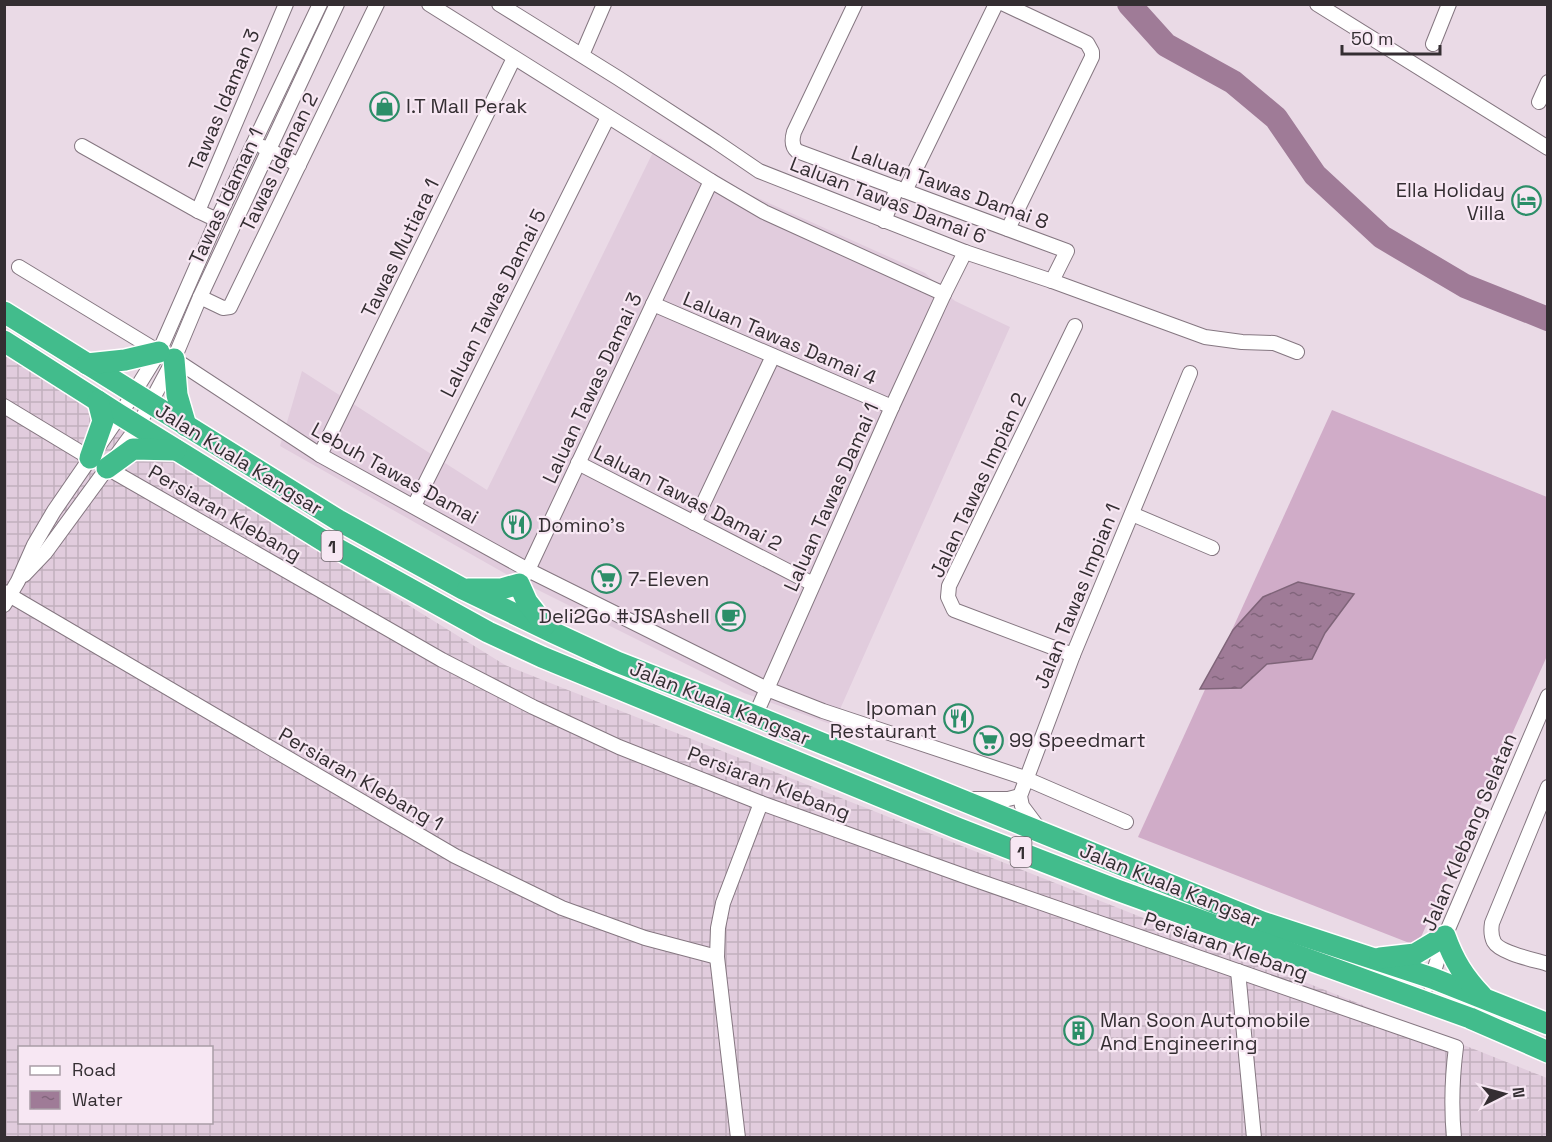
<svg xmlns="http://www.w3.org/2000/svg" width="1552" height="1142" viewBox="0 0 1552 1142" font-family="'Space Grotesk',sans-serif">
<defs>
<pattern id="industrial-grid" width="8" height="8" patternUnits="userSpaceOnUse" patternTransform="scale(1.5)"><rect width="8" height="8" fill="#e1ccdd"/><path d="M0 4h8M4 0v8" fill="none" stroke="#c2b0be"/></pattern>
<pattern id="water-ripples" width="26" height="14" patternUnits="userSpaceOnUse" patternTransform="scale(1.5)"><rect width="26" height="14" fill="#9f7b97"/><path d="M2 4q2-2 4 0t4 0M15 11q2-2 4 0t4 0" fill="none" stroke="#82657c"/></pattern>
</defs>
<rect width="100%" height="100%" fill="#eadae6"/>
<polygon fill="#e1ccdd" points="660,138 742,191 925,273 955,301 1010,327 833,725 744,693 506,574 280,446 302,371 487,490"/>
<path fill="url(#industrial-grid)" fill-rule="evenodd" d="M4,355L505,665L1547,1078V1137H5ZM20,1048H212V1122H20Z"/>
<polygon fill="#d0acc8" points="1332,410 1547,497 1547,656 1417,946 1138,837"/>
<polygon fill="url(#water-ripples)" stroke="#7f6479" stroke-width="1.5" points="1298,582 1354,594 1325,633 1312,659 1267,664 1241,688 1200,689 1233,630 1263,597"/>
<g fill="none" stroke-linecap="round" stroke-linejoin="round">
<polyline stroke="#9f7b97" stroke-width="24" points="1129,4 1166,45 1233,82 1276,118 1315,175 1382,237 1465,286 1548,319"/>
<defs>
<g id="minor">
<polyline points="429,4 711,181 764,212 944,294"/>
<polyline points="499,4 618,78 715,141 759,171 965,252 1052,281 1205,337 1242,342 1274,343 1297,352"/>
<path d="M855,4L794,132C792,139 791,146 797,151L1067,251L1052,281"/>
<polyline points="1004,4 1087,43 1092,52 1092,57 1008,229"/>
<polyline points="1317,4 1548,148"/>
<polyline points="1433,44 1449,4"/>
<polyline points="582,55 604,4"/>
<polyline points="1539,102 1548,82"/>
<polyline points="82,146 198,211 217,220"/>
<polyline points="263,147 299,165"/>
<polyline points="905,191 996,4"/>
<polyline points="198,211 286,4"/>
<polyline points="884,221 897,188"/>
<polyline points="19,267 159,352 174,359 320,455 528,570 767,689 823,711 1022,777 1126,822"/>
<polyline points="200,297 223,308 230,307 377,4"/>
<polyline points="653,304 892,407"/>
<polyline points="4,406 90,458"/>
<polyline points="320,455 514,58"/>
<polyline points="578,463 813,584"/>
<path d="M107,468L442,660L533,707L619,747L761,803L970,878L1456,1047C1452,1078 1451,1106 1454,1138"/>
<polyline points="414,506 608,117"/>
<polyline points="1132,514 1212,548"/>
<polyline points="694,523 773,356"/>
<polyline points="24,575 45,553 138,426 174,359 200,297 337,4"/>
<polyline points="4,592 455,856 562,908 645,938 717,957"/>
<polyline points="4,605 18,581 34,545 54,511 120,415 159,352 217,220 320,4"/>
<polyline points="505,610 528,570 711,181"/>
<polyline points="1073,655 954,610 948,597 949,586 1075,326"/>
<polyline points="755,716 892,407 944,294 965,252"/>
<path d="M1548,787L1492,923C1491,929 1491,936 1494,942C1500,953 1535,960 1548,964"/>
<polyline points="969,799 1008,799 1020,796"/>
<polyline points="1040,830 1022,806 1020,796 1073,655 1190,373"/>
<polyline points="1238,971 1254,1138"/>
<polyline points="1430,984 1445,936 1548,696"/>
<polyline points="738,1138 717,957 718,928 723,903 761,803"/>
</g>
<g id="highway">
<polyline points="4,312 338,520 463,589 552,632 617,662 755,716 1262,922 1432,978 1548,1024"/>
<polyline points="4,341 120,415 327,543 488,632 542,657 957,828 1117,890 1470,1018 1548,1052"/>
<polyline points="174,359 177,395 186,426"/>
<polyline points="87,364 125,360 159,352"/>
<polyline points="90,458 103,421 98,401"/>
<polyline points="107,468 133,449 176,450"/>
<polyline points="468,589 501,589 519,584 527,602 545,625"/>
<path d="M1380,958L1415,954L1445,936C1454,961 1464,977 1482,996"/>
</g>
</defs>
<use href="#minor" stroke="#857781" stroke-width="16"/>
<use href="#highway" stroke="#fff" stroke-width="24"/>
<use href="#minor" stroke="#fff" stroke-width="14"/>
<use href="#highway" stroke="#42bc8c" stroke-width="21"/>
</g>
<defs>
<symbol id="shop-ring" viewBox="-11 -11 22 22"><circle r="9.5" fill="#f7e7f3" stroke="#2c8e68" stroke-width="1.5"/><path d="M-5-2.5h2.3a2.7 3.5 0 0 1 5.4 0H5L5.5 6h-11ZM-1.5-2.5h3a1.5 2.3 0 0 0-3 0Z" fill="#2c8e68"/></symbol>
<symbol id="hotel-ring" viewBox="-11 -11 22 22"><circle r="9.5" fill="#f7e7f3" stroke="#2c8e68" stroke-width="1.5"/><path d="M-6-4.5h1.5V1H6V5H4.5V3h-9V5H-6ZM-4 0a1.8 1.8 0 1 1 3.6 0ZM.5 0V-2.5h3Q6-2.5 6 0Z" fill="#2c8e68"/></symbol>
<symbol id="restaurant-ring" viewBox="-11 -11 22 22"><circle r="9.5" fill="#f7e7f3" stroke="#2c8e68" stroke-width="1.5"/><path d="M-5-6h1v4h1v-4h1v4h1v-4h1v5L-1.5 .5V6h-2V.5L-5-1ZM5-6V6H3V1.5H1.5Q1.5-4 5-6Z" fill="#2c8e68"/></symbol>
<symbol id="supermarket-ring" viewBox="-11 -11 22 22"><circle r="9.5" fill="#f7e7f3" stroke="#2c8e68" stroke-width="1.5"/><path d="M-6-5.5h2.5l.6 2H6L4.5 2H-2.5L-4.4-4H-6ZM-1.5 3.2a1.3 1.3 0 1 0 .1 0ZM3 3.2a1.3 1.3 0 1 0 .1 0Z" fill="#2c8e68"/></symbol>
<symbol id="cafe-ring" viewBox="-11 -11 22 22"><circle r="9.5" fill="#f7e7f3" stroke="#2c8e68" stroke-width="1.5"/><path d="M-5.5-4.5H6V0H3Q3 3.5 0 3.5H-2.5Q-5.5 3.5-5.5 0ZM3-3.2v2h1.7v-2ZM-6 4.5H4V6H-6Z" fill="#2c8e68"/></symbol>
<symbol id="building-ring" viewBox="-11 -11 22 22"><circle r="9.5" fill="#f7e7f3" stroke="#2c8e68" stroke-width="1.5"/><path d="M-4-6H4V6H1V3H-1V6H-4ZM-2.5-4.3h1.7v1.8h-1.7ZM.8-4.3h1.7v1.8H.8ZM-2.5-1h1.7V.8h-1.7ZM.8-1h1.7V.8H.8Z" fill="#2c8e68"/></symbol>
</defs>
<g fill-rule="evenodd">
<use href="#shop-ring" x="368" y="90" width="33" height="33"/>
<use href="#hotel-ring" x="1510" y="184" width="33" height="33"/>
<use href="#restaurant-ring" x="500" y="508" width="33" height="33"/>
<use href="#supermarket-ring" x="590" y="562" width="33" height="33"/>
<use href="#cafe-ring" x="714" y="600" width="33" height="33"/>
<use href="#restaurant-ring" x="942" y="702" width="33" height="33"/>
<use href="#supermarket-ring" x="972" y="724" width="33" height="33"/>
<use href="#building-ring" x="1062" y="1014" width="33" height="33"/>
</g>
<g text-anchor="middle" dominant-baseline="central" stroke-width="4.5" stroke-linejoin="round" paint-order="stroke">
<g fill="#f7e7f3" stroke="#6e666c" stroke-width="1.5">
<rect x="321.5" y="531" width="21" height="30" rx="4.5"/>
<rect x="1010.5" y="837" width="21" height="30" rx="4.5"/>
</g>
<g font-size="18" font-weight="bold" fill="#342e32">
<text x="332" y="546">1</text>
<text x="1021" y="852">1</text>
</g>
<g font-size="20" fill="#342e32" stroke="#f7e7f3">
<text transform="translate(224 100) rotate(-67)">Tawas Idaman 3</text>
<text transform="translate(279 162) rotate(-64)">Tawas Idaman 2</text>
<text transform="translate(950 187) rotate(20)">Laluan Tawas Damai 8</text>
<text transform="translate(226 196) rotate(-65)">Tawas Idaman 1</text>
<text transform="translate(888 200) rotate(21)">Laluan Tawas Damai 6</text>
<text transform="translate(400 248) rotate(-64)">Tawas Mutiara 1</text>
<text transform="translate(493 303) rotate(-63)">Laluan Tawas Damai 5</text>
<text transform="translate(780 338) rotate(23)">Laluan Tawas Damai 4</text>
<text transform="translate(592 388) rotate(-65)">Laluan Tawas Damai 3</text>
<text transform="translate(239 459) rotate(32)">Jalan Kuala Kangsar</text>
<text transform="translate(395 473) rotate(29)">Lebuh Tawas Damai</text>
<text transform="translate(978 485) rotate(-65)">Jalan Tawas Impian 2</text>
<text transform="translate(831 497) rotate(-66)">Laluan Tawas Damai 1</text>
<text transform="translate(688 498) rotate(27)">Laluan Tawas Damai 2</text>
<text transform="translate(225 513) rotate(30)">Persiaran Klebang</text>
<text transform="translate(1077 596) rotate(-68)">Jalan Tawas Impian 1</text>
<text transform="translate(720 703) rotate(22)">Jalan Kuala Kangsar</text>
<text transform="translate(361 779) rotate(30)">Persiaran Klebang 1</text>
<text transform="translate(769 783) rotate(21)">Persiaran Klebang</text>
<text transform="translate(1469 832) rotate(-67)">Jalan Klebang Selatan</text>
<text transform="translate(1170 885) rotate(22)">Jalan Kuala Kangsar</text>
<text transform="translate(1226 946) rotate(19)">Persiaran Klebang</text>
</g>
<g font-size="20" fill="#342e32" stroke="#f7e7f3" text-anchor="start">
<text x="406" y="106">I.T Mall Perak</text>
<text x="1505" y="190" text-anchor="end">Ella Holiday<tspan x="1505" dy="23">Villa</tspan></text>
<text x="538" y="525">Domino's</text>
<text x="628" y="579">7-Eleven</text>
<text x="710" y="616" text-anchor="end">Deli2Go #JSAshell</text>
<text x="937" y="708" text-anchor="end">Ipoman<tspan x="937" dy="23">Restaurant</tspan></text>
<text x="1009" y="740">99 Speedmart</text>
<text x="1100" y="1020">Man Soon Automobile<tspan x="1100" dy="23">And Engineering</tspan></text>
</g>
</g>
<rect width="1552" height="1142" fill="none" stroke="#342e32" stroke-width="12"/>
<rect x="18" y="1046" width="195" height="78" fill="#f7e7f3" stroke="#a99da6" stroke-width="1.5"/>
<rect x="30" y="1066" width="30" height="9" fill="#ffffff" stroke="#a99da6" stroke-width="1.5"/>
<text x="72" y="1076" font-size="18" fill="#342e32">Road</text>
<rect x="30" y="1091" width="30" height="18" fill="url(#water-ripples)" stroke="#a99da6" stroke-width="1.5"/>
<text x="72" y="1106" font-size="18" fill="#342e32">Water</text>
<g transform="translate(1504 1094) rotate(84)" stroke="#f7e7f3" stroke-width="4.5" paint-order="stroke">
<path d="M0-4.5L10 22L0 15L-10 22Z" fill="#342e32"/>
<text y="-9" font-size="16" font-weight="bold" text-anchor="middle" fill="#342e32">N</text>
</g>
<path d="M1342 45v9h98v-9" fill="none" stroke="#342e32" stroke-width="3"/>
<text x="1351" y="45" font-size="18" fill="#342e32" stroke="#f7e7f3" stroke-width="4.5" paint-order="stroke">50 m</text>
</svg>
